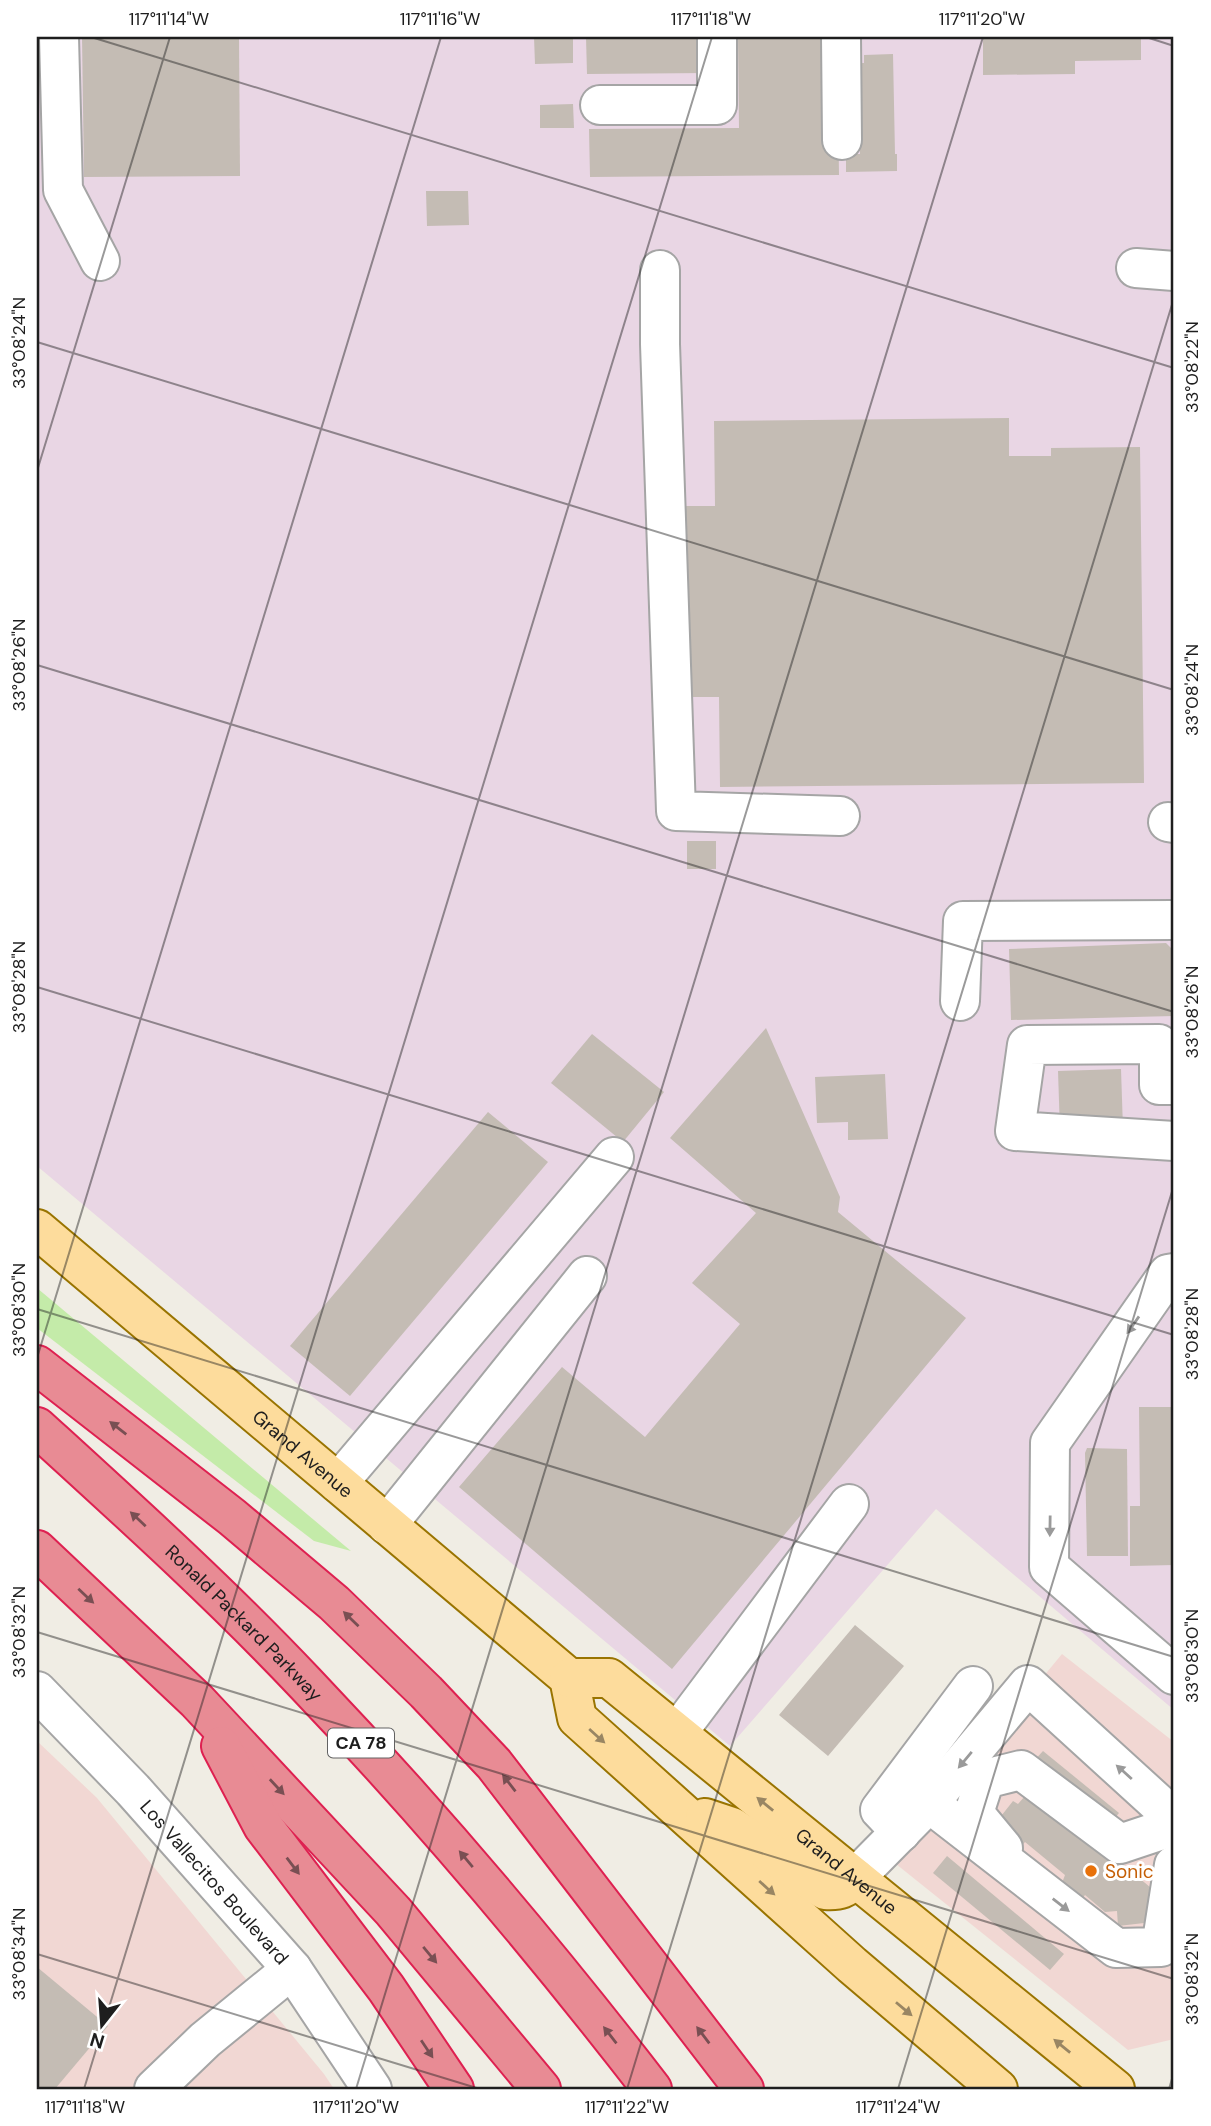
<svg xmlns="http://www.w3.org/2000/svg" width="1211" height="2126" viewBox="0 0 1211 2126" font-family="'DM Sans',sans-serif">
<rect width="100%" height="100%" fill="#f0ede4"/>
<g fill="#f1d7d3">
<polygon points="1062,1654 1174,1742 1174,2039 1128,2050 891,1860"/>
<polygon points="37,1741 97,1798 324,2074 334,2089 37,2089"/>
</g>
<polygon fill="#e9d6e4" points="37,37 1174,37 1174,1710 936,1509 730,1746 37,1166"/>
<polygon fill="#c4eba9" points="37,1288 351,1551 314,1541 37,1328"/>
<g fill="#c4bcb4">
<polygon points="82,37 239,37 240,176 84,177"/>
<polygon points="534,37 573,37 573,63 535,64"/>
<polygon points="586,37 708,37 708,73 587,74"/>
<polygon points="738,37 837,37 839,175 590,177 589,129 739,128"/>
<polygon points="983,37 1141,37 1141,60 1075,61 1075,74 983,75"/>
<polygon points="893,54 895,154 897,154 897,171 846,172 846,154 860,154 859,63 864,63 864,55"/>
<polygon points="573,104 574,128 540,128 540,105"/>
<polygon points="426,191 468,191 469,225 427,226"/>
<polygon points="1009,418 1009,456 1051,456 1051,448 1140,447 1144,783 720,787 719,697 678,697 676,506 715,506 714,421"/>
<rect x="687" y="841" width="29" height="28"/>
<polygon points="1166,943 1174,951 1174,1016 1011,1020 1009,949"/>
<polygon points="766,1028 840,1197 838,1212 966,1318 672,1669 459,1487 562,1367 645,1437 740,1324 692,1283 756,1213 670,1138"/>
<polygon points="592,1034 664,1092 623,1142 551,1083"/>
<polygon points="1121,1069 1123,1129 1060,1131 1058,1071"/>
<polygon points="885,1074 888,1139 848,1140 848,1122 817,1123 815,1077"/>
<polygon points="488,1112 548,1162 350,1396 290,1346"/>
<polygon points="1139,1407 1174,1407 1174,1565 1130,1566 1130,1506 1140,1506"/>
<polygon points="1087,1448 1127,1449 1128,1556 1087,1556 1085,1453"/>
<polygon points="855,1625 904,1666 828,1756 779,1715"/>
<polygon points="1043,1751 1119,1813 1109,1825 1033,1762"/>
<polygon points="1032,1788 1157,1893 1153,1922 1118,1926 1117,1911 1105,1912 1085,1895 1082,1899 1062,1883 1065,1875 1025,1842 1020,1848 994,1825 1013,1801 1018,1804"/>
<polygon points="947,1856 1064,1954 1050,1970 933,1873"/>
<polygon points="37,1967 108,2026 55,2089 37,2089"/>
</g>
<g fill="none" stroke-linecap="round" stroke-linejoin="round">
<defs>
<g id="minor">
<polyline points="59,37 63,190 100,261"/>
<polyline points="841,37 842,140"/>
<polyline points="600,105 717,105 717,37"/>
<polyline points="1136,268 1174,271"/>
<polyline points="660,270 660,344 676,811 840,816"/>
<polyline points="1168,822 1174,823"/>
<polyline points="960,1001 963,921 1174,920"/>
<polyline points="1174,1085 1159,1085 1159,1044 1027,1045 1015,1131 1174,1141"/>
<polyline points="1174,1273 1168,1274 1050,1443 1049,1567 1174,1675"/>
<polyline points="338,1483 614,1157"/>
<polyline points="387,1525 587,1276"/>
<path id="s1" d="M37,1691L133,1790L292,1969L372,2089"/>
<polyline points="677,1733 849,1504"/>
<polyline points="929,1803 1116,1948 1161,1947 1174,1865"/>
<polyline points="901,1832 880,1810 973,1686"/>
<polyline points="1003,1848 974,1813 985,1779 1021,1770 1120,1844 1174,1826"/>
<polyline points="855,1878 929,1803 1028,1685 1174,1818"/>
<polyline points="154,2089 205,2040 292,1969"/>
</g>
<g id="major">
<path id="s2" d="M37,1229L569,1678L577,1718L852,1965L998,2089"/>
<path id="s3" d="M569,1678H609L1115,2089"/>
<path d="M705,1818L732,1827L825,1890C839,1891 846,1889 855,1878"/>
</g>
<g id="highway">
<polyline points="37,1365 232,1517 334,1603 426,1692 494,1764 744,2089"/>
<path id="s4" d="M37,1427C128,1510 220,1593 305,1683C428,1812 543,1948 652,2089"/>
<polyline points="37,1550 197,1701 393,1911 541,2089"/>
<polyline points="221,1746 263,1826 386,1988 454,2089"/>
</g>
</defs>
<use href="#minor" stroke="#a5a5a5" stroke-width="42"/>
<use href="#major" stroke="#997400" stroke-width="42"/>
<use href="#highway" stroke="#de2151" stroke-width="42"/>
<use href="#minor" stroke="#fff" stroke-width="38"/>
<use href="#major" stroke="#fddc9c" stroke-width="38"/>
<use href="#highway" stroke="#e88b94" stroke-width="38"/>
</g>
<defs><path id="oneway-solid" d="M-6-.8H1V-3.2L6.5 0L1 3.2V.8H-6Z" transform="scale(1.75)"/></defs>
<g fill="#9a9a9a">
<use href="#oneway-solid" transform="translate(1133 1325) rotate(125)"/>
<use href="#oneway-solid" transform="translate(1050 1526) rotate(91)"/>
<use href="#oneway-solid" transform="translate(965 1760) rotate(130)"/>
<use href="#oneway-solid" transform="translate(1124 1772) rotate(-138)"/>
<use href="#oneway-solid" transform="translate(1061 1905) rotate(38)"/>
</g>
<g fill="#794f53">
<use href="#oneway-solid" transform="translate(118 1428) rotate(-142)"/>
<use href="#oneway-solid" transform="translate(138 1519) rotate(-137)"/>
<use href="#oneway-solid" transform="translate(86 1596) rotate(43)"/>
<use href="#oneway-solid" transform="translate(351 1619) rotate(-136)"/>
<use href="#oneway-solid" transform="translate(509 1783) rotate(-128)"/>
<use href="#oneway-solid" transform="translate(277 1787) rotate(47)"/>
<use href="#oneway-solid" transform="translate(466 1859) rotate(-130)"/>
<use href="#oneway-solid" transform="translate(293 1866) rotate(53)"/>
<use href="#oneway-solid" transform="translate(430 1955) rotate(50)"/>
<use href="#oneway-solid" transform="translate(610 2035) rotate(-128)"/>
<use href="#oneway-solid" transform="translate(703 2035) rotate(-127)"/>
<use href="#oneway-solid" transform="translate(427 2049) rotate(56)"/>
</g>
<g fill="#998663">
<use href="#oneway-solid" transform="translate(597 1736) rotate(42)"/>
<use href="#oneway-solid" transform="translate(765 1804) rotate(-141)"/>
<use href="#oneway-solid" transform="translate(767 1888) rotate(42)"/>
<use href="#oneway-solid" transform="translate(904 2009) rotate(40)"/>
<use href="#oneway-solid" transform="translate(1062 2046) rotate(-141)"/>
</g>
<path fill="none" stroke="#1e1e1e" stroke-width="2" stroke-opacity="0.45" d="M91,37L1174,368M1146,37L1174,46M37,342L1174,690M37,471L170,37M37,665L1174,1012M37,987L1174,1335M37,1309L1174,1657M37,1358L441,37M37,1632L1174,1979M37,1954L480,2089M84,2089L712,37M356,2089L983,37M627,2089L1174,298M898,2089L1174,1185M1169,2089L1174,2072"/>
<circle fill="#e8710a" stroke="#fff" stroke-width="2.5" cx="1091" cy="1871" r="7"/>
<g text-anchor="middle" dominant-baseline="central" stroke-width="6" stroke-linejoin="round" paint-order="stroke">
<rect fill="#fff" stroke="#626262" stroke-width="2" x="328" y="1728.5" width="66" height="29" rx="5"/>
<g font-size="18" font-weight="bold" fill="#1e1e1e">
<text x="361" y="1743">CA 78</text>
</g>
<g font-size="19" fill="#1e1e1e" stroke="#fff">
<text stroke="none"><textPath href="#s2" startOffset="348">Grand Avenue</textPath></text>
<text stroke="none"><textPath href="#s4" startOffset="285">Ronald Packard Parkway</textPath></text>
<text stroke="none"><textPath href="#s3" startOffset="346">Grand Avenue</textPath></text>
<text stroke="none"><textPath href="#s1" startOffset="261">Los Vallecitos Boulevard</textPath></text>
</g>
<g font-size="19" fill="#c56008" stroke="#fff" text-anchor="start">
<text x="1105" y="1871">Sonic</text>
</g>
</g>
<rect width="1211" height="2126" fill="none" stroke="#ffffff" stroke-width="77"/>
<g transform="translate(102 2025) rotate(197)" stroke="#ffffff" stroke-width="5" paint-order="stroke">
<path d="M0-5L12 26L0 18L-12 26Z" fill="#1e1e1e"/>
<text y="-10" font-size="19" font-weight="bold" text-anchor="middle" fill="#1e1e1e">N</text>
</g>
<rect x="38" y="38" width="1134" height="2050" fill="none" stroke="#1e1e1e" stroke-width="2.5"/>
<g font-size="18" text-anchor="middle" fill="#1e1e1e">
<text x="169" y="25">117°11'14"W</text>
<text x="440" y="25">117°11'16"W</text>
<text x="711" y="25">117°11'18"W</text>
<text x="982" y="25">117°11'20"W</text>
<text transform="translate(19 343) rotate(-90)" y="6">33°08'24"N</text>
<text transform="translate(1192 367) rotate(-90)" y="6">33°08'22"N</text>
<text transform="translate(19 665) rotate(-90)" y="6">33°08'26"N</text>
<text transform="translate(1192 690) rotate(-90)" y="6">33°08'24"N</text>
<text transform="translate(19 987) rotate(-90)" y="6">33°08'28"N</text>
<text transform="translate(1192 1012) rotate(-90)" y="6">33°08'26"N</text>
<text transform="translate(19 1310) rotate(-90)" y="6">33°08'30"N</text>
<text transform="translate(1192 1334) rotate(-90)" y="6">33°08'28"N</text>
<text transform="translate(19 1632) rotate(-90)" y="6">33°08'32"N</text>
<text transform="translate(1192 1656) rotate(-90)" y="6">33°08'30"N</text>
<text transform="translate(19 1954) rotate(-90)" y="6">33°08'34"N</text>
<text transform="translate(1192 1979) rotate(-90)" y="6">33°08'32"N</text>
<text x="85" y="2113">117°11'18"W</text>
<text x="356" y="2113">117°11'20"W</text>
<text x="627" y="2113">117°11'22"W</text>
<text x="898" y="2113">117°11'24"W</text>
</g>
</svg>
